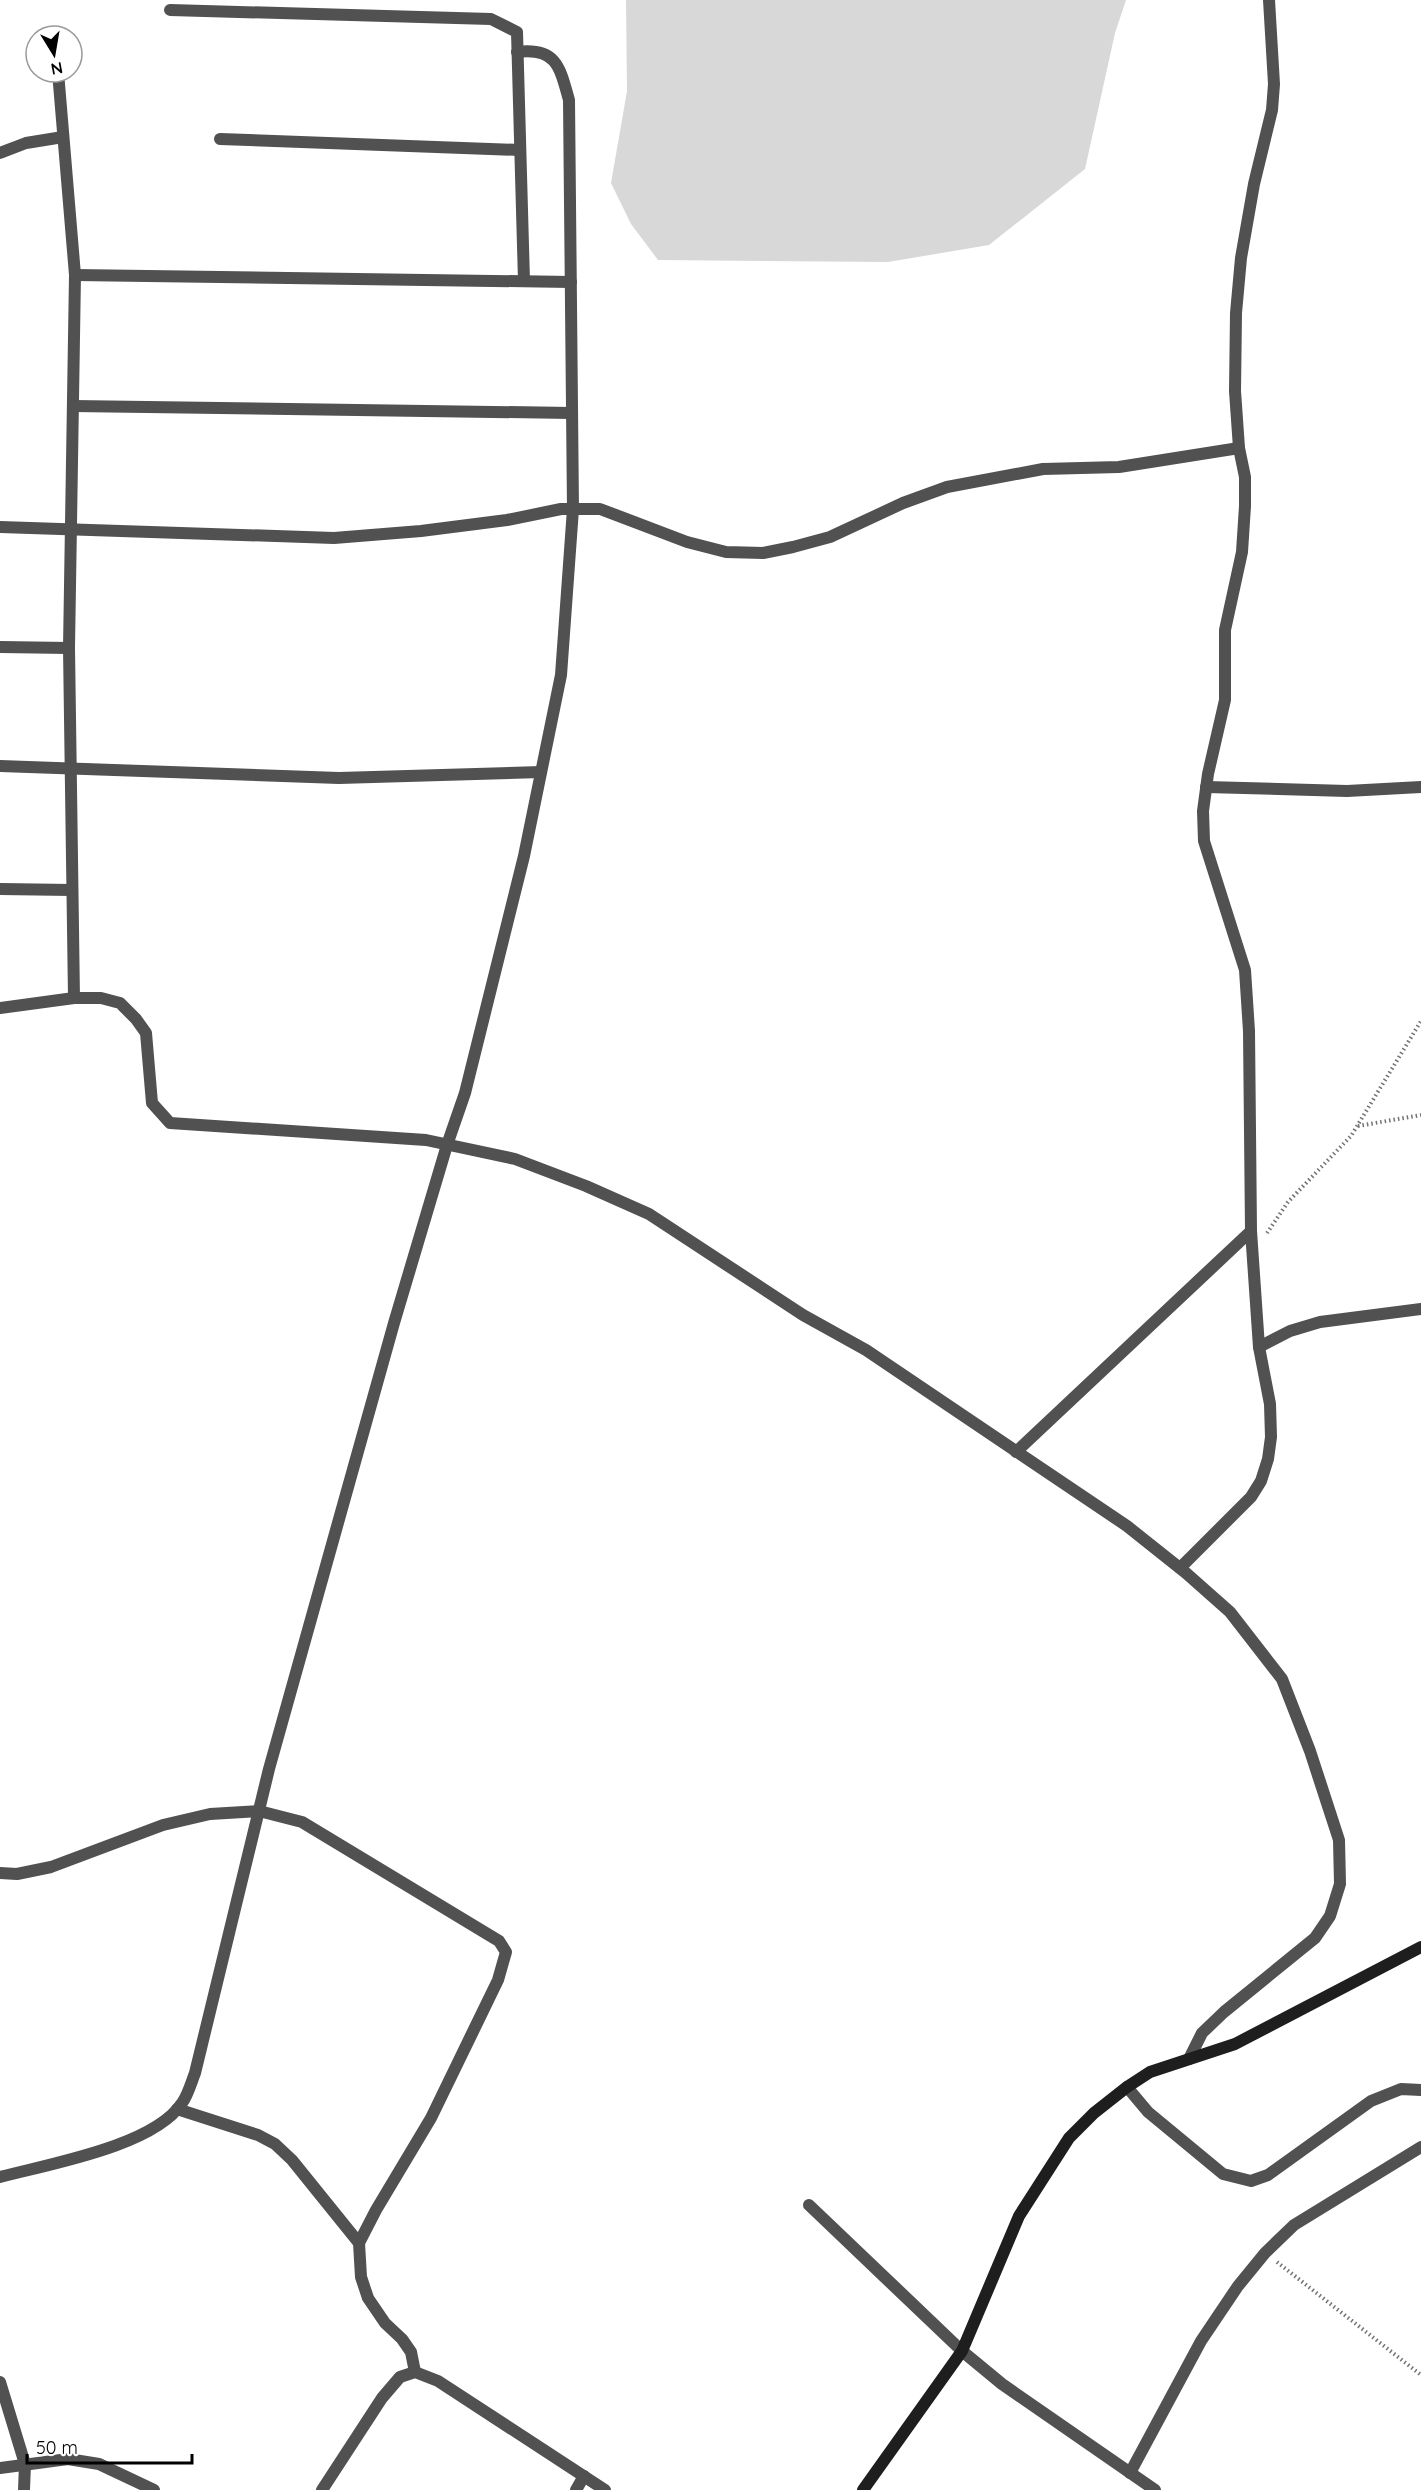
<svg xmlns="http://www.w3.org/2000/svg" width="1421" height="2490" viewBox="0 0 1421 2490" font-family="Quicksand,sans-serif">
<rect width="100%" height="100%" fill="#fff"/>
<polygon fill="#d8d8d8" points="626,0 1126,0 1115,33 1085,169 989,245 888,262 658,260 631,224 611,183 627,91"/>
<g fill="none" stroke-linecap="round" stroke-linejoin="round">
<g stroke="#737373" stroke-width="4" stroke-dasharray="1.5 3" stroke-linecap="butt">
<polyline points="1358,1126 1421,1115"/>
<polyline points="1267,1233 1288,1202 1351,1136 1421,1021"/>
<polyline points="1277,2262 1421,2375"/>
</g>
<g stroke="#515151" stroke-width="12">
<polyline points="170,10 491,19 517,32 524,281"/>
<polyline points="58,72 75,275 69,648 74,998"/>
<polyline points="220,139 520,150"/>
<polyline points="0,153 26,143 63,137"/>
<polyline points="75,275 571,282"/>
<polyline points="73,406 572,413"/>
<polyline points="0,527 334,538 421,531 507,520 561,509 600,509 687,542 726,552 763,553 793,547 830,537 903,503 947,487 1043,469 1119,467 1239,448"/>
<polyline points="0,647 69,648"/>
<polyline points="0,766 339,778 541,772"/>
<polyline points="1206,787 1347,791 1421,787"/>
<polyline points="0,889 72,890"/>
<polyline points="0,1008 74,998 101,998 120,1003 136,1019 146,1033 152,1103 170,1123 426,1140 515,1159 586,1186 649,1214 803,1315 866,1350 1127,1526 1186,1573 1230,1612 1282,1679 1310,1751 1339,1840 1340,1884 1330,1916 1315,1938 1224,2012 1202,2033 1189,2059"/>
<polyline points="1259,1347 1290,1331 1320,1322 1421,1309"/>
<polyline points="1016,1452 1251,1231"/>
<polyline points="1180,1568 1251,1497 1261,1481 1268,1459 1271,1437 1270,1404 1259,1347 1251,1231 1249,1031 1245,970 1204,841 1203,811 1208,774 1225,700 1225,630 1242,552 1245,506 1245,477 1239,448 1235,391 1236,313 1241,258 1254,184 1272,110 1274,84 1269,0"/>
<polyline points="0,1873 17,1874 51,1867 163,1825 210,1814 259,1811 302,1822 499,1941 506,1952 498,1980 431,2118 376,2210 359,2243"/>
<polyline points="1127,2087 1148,2112 1223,2174 1251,2181 1268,2175 1371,2101 1401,2089 1421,2090"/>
<polyline points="177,2109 258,2135 275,2144 292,2160 359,2243 361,2277 368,2298 385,2323 402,2339 411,2352 415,2372"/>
<path d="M0,2177C49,2164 154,2146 182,2103C188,2095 191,2083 195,2073L269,1769L394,1323L447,1145L465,1093L524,856L561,675L573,509L569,100C560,68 557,47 517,52"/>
<polyline points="809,2205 962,2351 1002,2384 1155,2490"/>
<polyline points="0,2382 25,2464 24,2490"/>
<polyline points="0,2468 68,2459 99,2464 154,2490"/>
<polyline points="1130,2473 1201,2341 1238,2286 1265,2253 1294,2225 1421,2147"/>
<polyline points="322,2490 382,2398 400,2377 415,2372 438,2381 605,2490"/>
<polyline points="576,2490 584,2476"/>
</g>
<polyline stroke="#1e1e1e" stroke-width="12" points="863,2490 962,2351 1019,2216 1069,2138 1094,2113 1127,2087 1150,2072 1235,2044 1421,1947"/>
</g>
<g transform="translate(54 54) rotate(169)"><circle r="28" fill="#ffffff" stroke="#999999" stroke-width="1.5"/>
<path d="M0-4.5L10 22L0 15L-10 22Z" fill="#000000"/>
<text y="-9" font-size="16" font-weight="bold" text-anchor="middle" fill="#000000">N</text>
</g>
<path d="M27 2454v9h165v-9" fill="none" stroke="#000000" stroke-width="3"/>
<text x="36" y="2454" font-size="18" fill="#000000" stroke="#ffffff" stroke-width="4.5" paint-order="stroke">50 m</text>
</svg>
